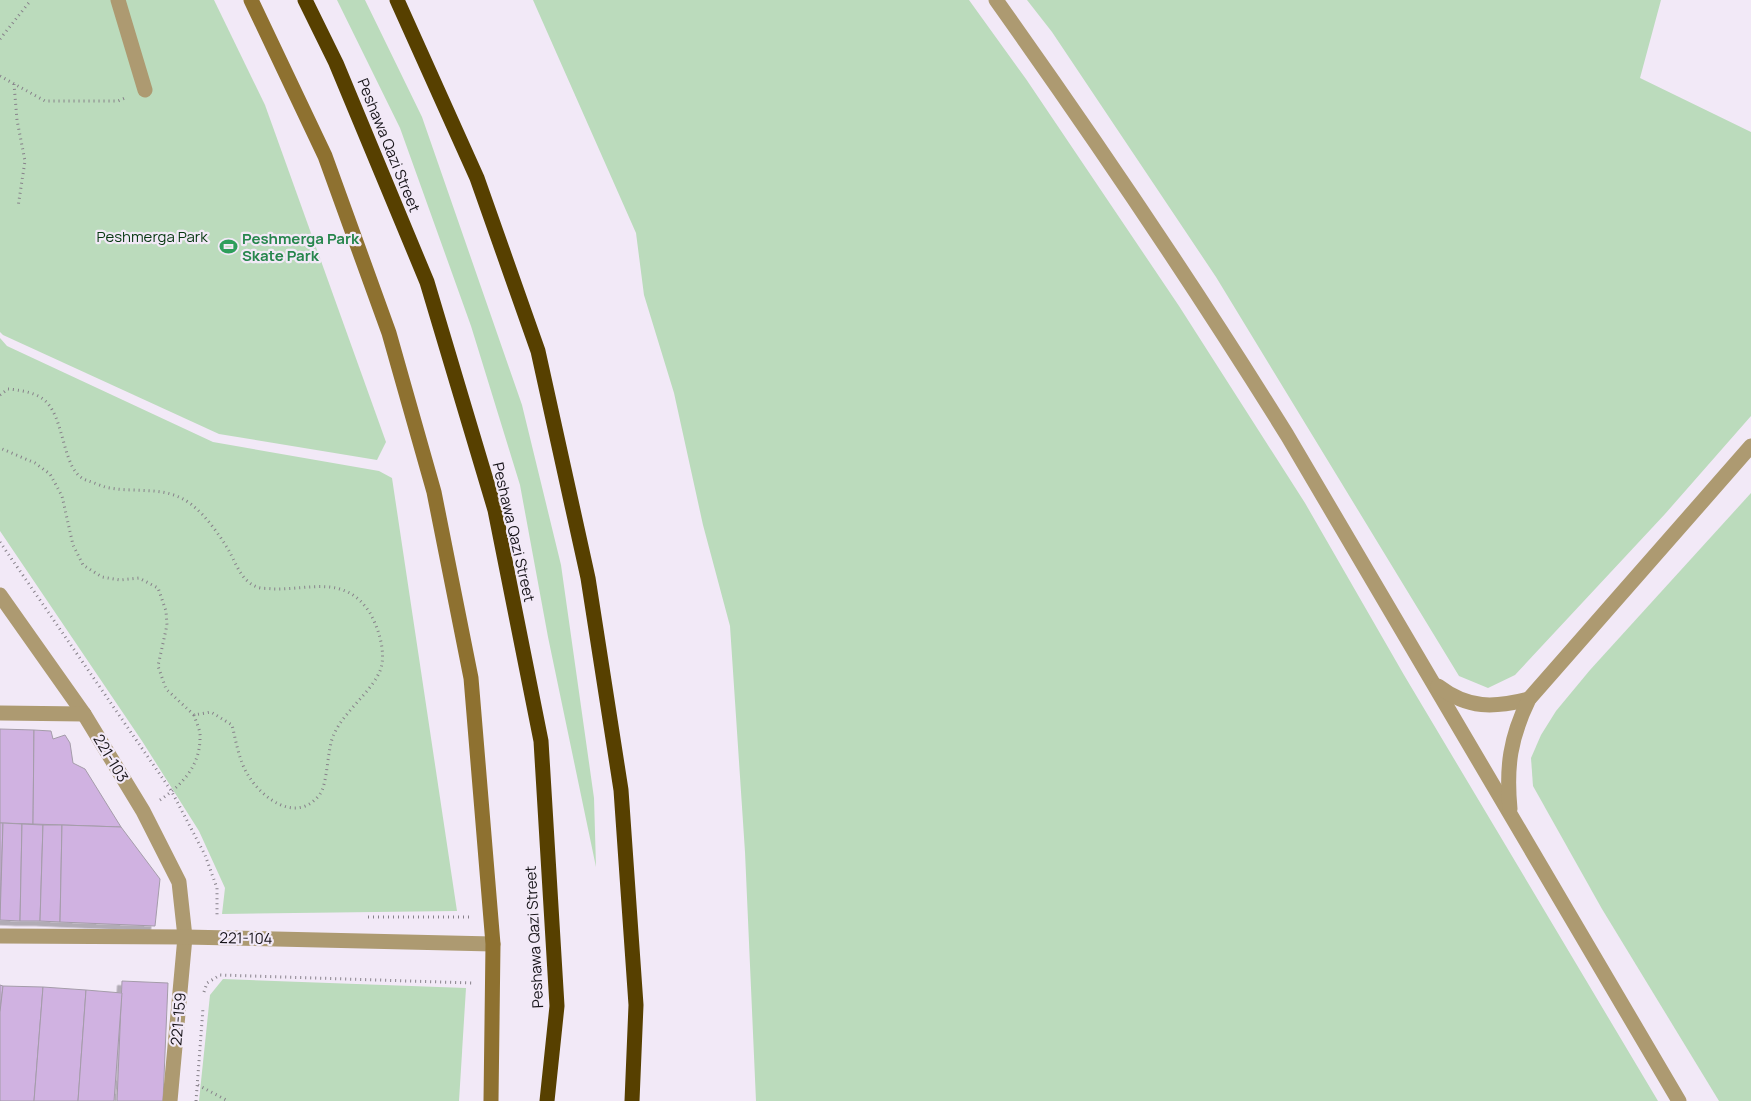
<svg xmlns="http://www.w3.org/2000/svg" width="1751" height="1101" viewBox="0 0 1751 1101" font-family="Manrope,sans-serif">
<defs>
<filter id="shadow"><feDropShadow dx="-4.5" dy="4.5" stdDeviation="0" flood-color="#0004"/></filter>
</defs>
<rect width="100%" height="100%" fill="#f2e9f7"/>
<g fill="#bbdbbc">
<polygon points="0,0 214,0 265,105 386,442 377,460 219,434 3,335 0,332"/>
<polygon points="337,0 365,0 422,117 522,405 561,565 594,798 596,867 548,637 520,485 471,326 400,128"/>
<polygon points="533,0 969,0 1026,79 1179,306 1305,503 1404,675 1658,1101 756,1101 745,852 730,626 703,525 674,393 644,295 636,233"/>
<polygon points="1027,0 1661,0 1640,78 1751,132 1751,416 1665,514 1515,675 1488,688 1459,676 1216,277 1052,32"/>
<polygon points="0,338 7,346 213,442 379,471 392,478 457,911 222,914 225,888 199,831 142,741 0,531"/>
<polygon points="1751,493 1751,1101 1719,1101 1602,909 1533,786 1531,758 1541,735 1556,711 1590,670"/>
<polygon points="223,979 466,988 459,1101 199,1101 210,995"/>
</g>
<g fill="#d0b2e1" stroke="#a49ca9" filter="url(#shadow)">
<polygon points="0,729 34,730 33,824 0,823"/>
<polygon points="34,730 51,731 53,739 65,735 70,743 73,763 85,769 121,827 33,824"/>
<polygon points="0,823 3,823 0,920"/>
<polygon points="3,823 22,824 20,921 0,920"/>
<polygon points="22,824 43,825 40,921 20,921"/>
<polygon points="43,825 62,825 60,922 40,921"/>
<polygon points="62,825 121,827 160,879 155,926 60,922"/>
<polygon points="122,981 168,983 163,1101 117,1101"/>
<polygon points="0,985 3,986 0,1012"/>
<polygon points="3,986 43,987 34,1101 0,1101 0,1012"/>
<polygon points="43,987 86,990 78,1101 34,1101"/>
<polygon points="86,990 122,993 114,1101 78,1101"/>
</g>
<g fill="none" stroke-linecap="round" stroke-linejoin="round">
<g stroke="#87818a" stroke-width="3" stroke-dasharray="1 4" stroke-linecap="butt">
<polyline points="0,39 31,0"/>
<polyline points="0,76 45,101 118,101 125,98"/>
<polyline points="14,84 17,120 25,161 18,207"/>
<path d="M0,395L8,389C19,390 34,392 43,399C66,416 61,471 86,480C92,482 99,485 105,487C135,494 166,484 192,505C206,516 218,533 228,549C236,563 241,581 257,587C261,589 268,588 273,589C310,590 345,574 370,613C378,627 386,651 381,668C374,690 345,710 334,734C327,748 328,783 320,794C298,824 263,800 248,775C239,761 236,741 232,725L211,712L194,715L166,689L158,666L167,625L166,611L158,588L139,578L120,580L102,577L83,565L73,545L62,496L50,474L35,463L0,448"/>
<polyline points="0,542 172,792 205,855 217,888 217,917"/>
<path d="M160,800C182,785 200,766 200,738C201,731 196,722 194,715"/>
<polyline points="368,917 469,917"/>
<polyline points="204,992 207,983 220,975 472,983"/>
<polyline points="198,1085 228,1101"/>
<polyline points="196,1101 203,1008"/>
</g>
<g stroke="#ad9a71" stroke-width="15">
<path d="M996,0C1097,142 1195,287 1287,435L1679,1101"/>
<path d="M1438,686C1468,709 1494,708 1529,699"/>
<path d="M1510,809C1506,767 1510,738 1529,699L1751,446"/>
</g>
<g stroke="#ad9a71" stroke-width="15">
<polyline points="118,0 145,90"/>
<polyline points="0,595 84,714 143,811 179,882 185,937 170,1101"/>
<polyline points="0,713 84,714"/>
<polyline points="0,936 185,937 493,944"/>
</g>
<polyline stroke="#8e7130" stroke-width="15" points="251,0 325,156 389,333 434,492 471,678 493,944 491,1101"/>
<g stroke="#574000" stroke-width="15">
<polyline points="305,0 336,63 427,282 495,510 541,741 557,1006 547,1101"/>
<polyline points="397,0 477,178 538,351 588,578 621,790 636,1005 632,1101"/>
</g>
</g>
<defs>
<symbol id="stadium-bare" viewBox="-9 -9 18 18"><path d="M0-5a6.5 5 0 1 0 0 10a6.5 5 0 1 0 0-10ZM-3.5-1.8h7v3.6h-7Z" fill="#2e9e5b" stroke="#f2e9f7" stroke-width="2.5" paint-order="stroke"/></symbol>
</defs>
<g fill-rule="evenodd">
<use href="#stadium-bare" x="216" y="234" width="25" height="25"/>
</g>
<g text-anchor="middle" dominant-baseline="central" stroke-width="4.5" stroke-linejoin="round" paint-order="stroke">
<g font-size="15" fill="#171419" stroke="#f2e9f7">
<text transform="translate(389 145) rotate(68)">Peshawa Qazi Street</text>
<text transform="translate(514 532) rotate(77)">Peshawa Qazi Street</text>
<text transform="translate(111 758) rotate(59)">221-103</text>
<text transform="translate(534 937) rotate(-93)">Peshawa Qazi Street</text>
<text transform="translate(246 938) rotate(1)">221-104</text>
<text transform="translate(178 1019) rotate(-85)">221-159</text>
</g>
<g font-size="15" fill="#073811" stroke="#f2e9f7">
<text x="152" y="236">Peshmerga Park</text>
</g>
<g font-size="15" font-weight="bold" fill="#27864d" stroke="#f2e9f7" text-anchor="start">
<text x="242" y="238">Peshmerga Park<tspan x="242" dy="17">Skate Park</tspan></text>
</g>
</g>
</svg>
